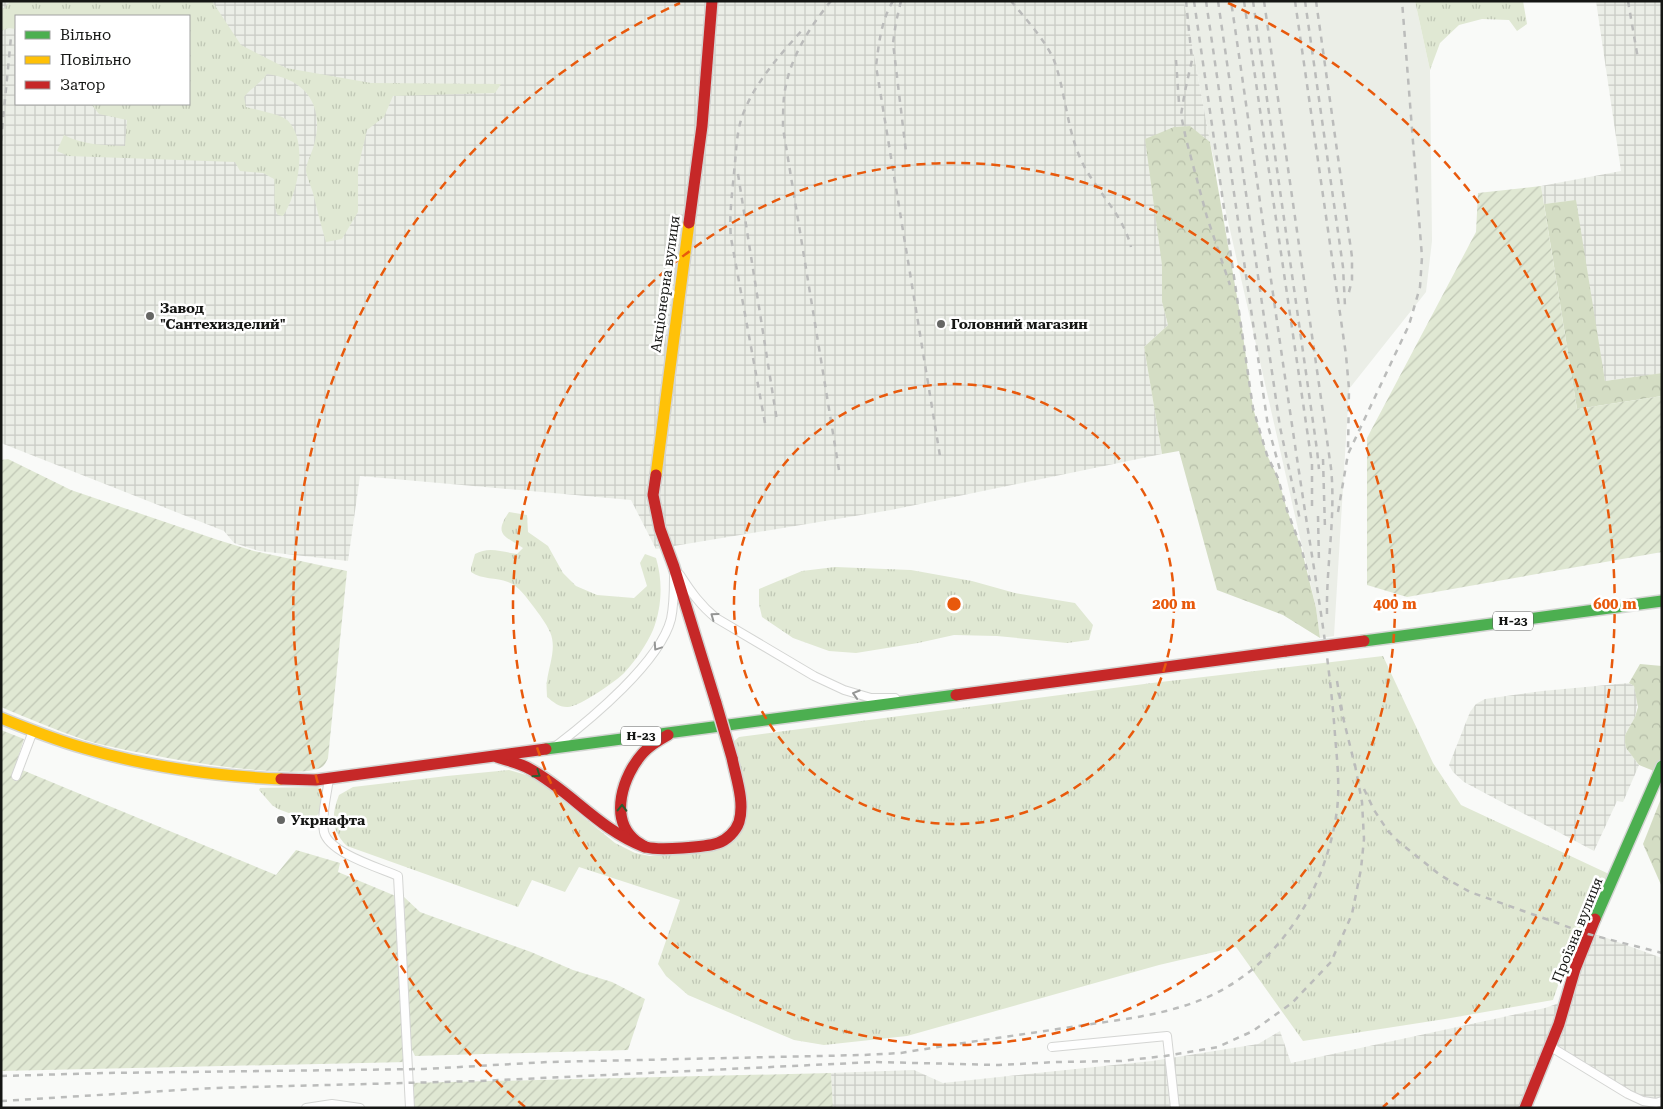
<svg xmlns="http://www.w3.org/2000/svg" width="1663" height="1109" viewBox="0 0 1663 1109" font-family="'Roboto Serif',serif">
<defs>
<pattern id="industrial-grid" width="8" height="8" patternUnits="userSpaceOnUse" patternTransform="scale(1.25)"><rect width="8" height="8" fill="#ebeee7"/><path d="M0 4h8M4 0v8" fill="none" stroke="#c9cbc5"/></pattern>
<pattern id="grass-tufts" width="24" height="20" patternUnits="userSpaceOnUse" patternTransform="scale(1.25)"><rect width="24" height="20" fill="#e0e8d3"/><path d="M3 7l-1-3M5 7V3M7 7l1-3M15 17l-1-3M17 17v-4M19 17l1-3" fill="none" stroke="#bfc6b4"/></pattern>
<pattern id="forest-crowns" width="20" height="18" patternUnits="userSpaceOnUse" patternTransform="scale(1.25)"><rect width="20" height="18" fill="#d4ddc4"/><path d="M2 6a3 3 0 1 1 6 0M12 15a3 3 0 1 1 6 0" fill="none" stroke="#b5bda8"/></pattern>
<pattern id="garden-furrows" width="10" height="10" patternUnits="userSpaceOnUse" patternTransform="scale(1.25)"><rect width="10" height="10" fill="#e0e8d3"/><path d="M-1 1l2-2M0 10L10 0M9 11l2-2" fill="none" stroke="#bfc6b4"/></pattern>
</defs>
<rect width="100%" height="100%" fill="#f9faf8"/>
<polygon fill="#ebeee7" points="1184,1 1415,1 1430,70 1432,241 1426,292 1349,389 1334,636 1320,638 1316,608 1210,142"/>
<g fill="url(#industrial-grid)" fill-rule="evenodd">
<path d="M1,1H1184L1210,142L1189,126L1162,265V302L1168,325L1144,347L1162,454L891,510L656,549L631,500L360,476L348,561L259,551L234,543L224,531L1,443ZM16,16H189V104H16Z"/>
<polygon points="1596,1 1662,1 1662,373 1605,381 1570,201 1544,204 1541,186 1621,171"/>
<polygon points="1629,683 1634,686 1638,702 1635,717 1625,735 1625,743 1626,748 1639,765 1623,802 1617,801 1594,851 1464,782 1453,772 1449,765 1470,712 1476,704 1485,699 1542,691"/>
<polygon points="1588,934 1601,936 1662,958 1662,1101 1643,1101 1551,1047 1525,1108 833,1108 831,1073 914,1070 943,1083 1152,1061 1258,1044 1280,1031 1291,1063 1545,1008 1565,1001"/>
</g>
<g fill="url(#grass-tufts)">
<path d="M11,1H212L241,45L286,68L371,83L501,84L495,93L393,96L384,117L367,130L358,168V212L342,239L326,242C321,226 317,209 313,193C311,186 307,178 306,171C306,163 312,153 314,145C325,106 306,79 267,74C260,84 251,88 244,97L246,107C256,110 280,114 287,120C309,140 298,194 283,216L278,215C272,205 276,190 274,179L263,173L240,171L235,162L68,156L57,151L64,135C82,145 104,145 125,146L127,120L99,114L91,104H189V16H16V29L9,28L1,31V11Z"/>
<polygon points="1415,1 1523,1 1527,24 1517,31 1509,20 1482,19 1459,25 1440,43 1430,70"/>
<path d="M509,512L527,515L528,532L548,546L563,573L576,586L597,595L634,598L647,586L640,563L645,554L656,558C663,581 662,607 653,630C647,644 636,660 625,672C618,680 578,708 567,707C559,707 553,702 547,697C547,692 546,686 547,681C549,665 557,648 550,632C546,623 539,614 533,606C526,597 519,586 508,582C496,577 482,580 471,572V568L475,554C489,546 502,552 517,554L523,548C505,536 493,535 509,512Z"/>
<polygon points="835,567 911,570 972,581 1015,593 1075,603 1093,625 1089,640 1067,643 997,636 954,635 918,643 856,653 829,651 793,638 762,617 759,604 759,589 802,571"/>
<path d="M1383,656L1433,763L1461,805L1609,874L1563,971L1553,1000L1445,1019L1303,1041L1236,947L1159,965L907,1036L824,1045L794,1040L688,995L666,976L658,964L680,900L579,867L565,892L532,880L518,907L347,846C331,830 331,816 339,795L353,787L447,776L509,770L530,776L554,793L615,843L635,853L650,856L712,850L729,844L738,835L745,825L747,807L733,742L739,737L1152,683Z"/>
<path d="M318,787C328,791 323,803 321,812L310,821L278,809L272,805L259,790L260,788Z"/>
</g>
<g fill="url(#forest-crowns)">
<polygon points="1190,126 1210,142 1240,314 1253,408 1267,455 1278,478 1287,510 1301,547 1316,608 1320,638 1283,615 1217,590 1179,451 1162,454 1144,347 1168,325 1162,302 1162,265 1145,139 1174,127"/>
<polygon points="1576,200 1605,381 1662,373 1662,396 1577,409 1544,204"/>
<polygon points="1640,664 1662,666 1662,766 1659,773 1639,765 1626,748 1625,743 1625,735 1635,717 1638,707 1634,686 1629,683"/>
<polygon points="1662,796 1662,887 1643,844"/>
</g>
<g fill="url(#garden-furrows)">
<polygon points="1541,186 1577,409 1662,396 1662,552 1407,597 1367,585 1367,438 1476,232 1478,193"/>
<path d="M8,459L71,490L218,540L254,551L347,571L328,758C326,762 325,765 322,767C294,784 117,751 82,739C55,730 28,718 1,707V460Z"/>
<polygon points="1,730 24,739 15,767 276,875 296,850 340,863 338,872 398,897 407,1062 1,1071"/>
<polygon points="404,897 420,912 531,952 573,970 612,982 645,999 628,1050 415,1056 408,1041"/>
<polygon points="831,1073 833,1108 410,1108 408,1083"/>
</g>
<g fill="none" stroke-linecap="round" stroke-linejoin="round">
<defs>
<g id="street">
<path d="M680,575C691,592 701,606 716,618L814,676L844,690L871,698H895"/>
<path d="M556,746C591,719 660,662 671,619C674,605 674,590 674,577"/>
<polyline points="16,776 33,731"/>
<path d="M329,778C327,795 321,815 324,832C329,853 380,868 398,876L410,1108"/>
<polyline points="1052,1047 1167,1036 1175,1108"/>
<polyline points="1551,1047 1628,1094 1643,1101 1656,1103 1662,1101"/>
<polyline points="306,1108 332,1104 360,1108"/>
</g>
<g id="fast">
<polyline points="1364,641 1662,601"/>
<polyline points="546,749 956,695"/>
<polyline points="1595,919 1662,766"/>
</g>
<g id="slow">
<polyline points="656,475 689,223"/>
<path d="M1,718C28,729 56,740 84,748C148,767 215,776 281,779"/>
</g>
<g id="jam">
<polyline points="689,223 702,126 712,1"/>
<polyline points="656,475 653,495 660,529 674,567 716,703"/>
<polyline points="956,695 1286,651"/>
<path d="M668,735C659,740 650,745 643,753C623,775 608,819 636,841C639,843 643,846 646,847C659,851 706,847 718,843C727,840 736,831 739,822C745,802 736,778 732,758"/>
<path d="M497,757C508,761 520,763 530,769C572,792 598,829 645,847"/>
<polyline points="281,779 316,780 546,749"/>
<polyline points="1525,1108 1559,1024 1575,969 1595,919"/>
</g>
</defs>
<use href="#street" stroke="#d4d5d3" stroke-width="10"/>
<use href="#fast" stroke="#d4d5d3" stroke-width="14"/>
<use href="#slow" stroke="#d4d5d3" stroke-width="14"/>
<use href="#jam" stroke="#d4d5d3" stroke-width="14"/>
<use href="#street" stroke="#fefefe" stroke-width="8"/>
<use href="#fast" stroke="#4caf50" stroke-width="11"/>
<use href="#slow" stroke="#ffc107" stroke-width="11"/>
<use href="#jam" stroke="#c62828" stroke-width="11"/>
<g stroke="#bbbcbb" stroke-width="2.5" stroke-dasharray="6 6" stroke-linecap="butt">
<path d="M831,1C808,29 788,61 784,97C783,107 783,118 783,128L839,470"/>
<path d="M893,1C881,21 879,43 876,66L940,456"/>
<polyline points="901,1 896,22 893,43 906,152"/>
<path d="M1011,1C1024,17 1048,43 1055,63C1066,95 1067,131 1082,162C1096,191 1123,214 1131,247"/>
<polyline points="1186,1 1192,60 1185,91 1181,115 1186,139 1207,217 1230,285"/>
<polyline points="1194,1 1253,408 1267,455 1278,478 1287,510 1301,547 1310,581"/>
<polyline points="1206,1 1268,426 1280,470"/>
<polyline points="1218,1 1280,427 1300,520"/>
<polyline points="1244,1 1312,464 1312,512"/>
<polyline points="1253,1 1317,450 1319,469"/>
<path d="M1264,1L1331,468C1336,517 1326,565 1327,614"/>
<polyline points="1295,1 1346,355 1349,389 1348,450"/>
<polyline points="1305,1 1343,267 1345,306"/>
<polyline points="1316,1 1352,257 1352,280 1348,296"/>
<polyline points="1628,1 1638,59"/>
<polyline points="1176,60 1179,103"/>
<polyline points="1,141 11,37"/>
<polyline points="738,174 777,421"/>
<path d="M765,423L731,238C729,216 732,195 734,173C736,155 736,137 741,120C752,85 780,55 804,28"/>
<polyline points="1323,459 1325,529"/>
<polyline points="1338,512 1348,454 1409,325 1420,287 1422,257 1402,1"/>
<polyline points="1318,516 1319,563"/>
<polyline points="1337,681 1342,710"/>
<polyline points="1340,705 1355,766"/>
<polyline points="1364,789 1374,810 1388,831 1399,842 1440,875 1470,892 1588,934 1662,953"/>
<path d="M1,1076L104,1073L424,1069L548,1062L863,1055L901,1053C960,1043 1019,1035 1078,1026C1131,1018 1189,1013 1235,982C1292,945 1328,877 1337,810C1340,785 1337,760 1335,735C1330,664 1318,594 1307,524C1280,350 1257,176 1231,1"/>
<polyline points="1,1101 213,1088 480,1081 875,1062 999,1065 1057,1062 1121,1061 1165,1056 1218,1047 1253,1031 1292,1003 1331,962 1352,914 1361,869 1364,839 1362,802 1354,760"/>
</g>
<defs>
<g id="jam-bridge">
<polyline points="1286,651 1364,641"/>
<polyline points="716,703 732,758"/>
</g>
</defs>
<use href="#jam-bridge" stroke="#d4d5d3" stroke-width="14" stroke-linecap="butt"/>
<use href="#jam-bridge" stroke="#c62828" stroke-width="11"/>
</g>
<defs><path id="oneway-chevron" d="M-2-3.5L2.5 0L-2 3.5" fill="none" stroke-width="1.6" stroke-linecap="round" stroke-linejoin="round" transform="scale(1.25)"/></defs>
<g stroke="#959695">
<use href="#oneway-chevron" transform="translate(714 616) rotate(-144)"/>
<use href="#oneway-chevron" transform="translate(657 647) rotate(124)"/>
<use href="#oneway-chevron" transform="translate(856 694) rotate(-163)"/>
</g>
<g stroke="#2e5b2f">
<use href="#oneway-chevron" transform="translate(537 774) rotate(34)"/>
<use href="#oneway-chevron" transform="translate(622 808) rotate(-89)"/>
</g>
<g fill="none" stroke="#e8590c" stroke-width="2.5" stroke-dasharray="9 6">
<circle cx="954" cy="604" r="220"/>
<circle cx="954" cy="604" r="441"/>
<path d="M525 1107A661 661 0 0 1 680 3M1228 3A661 661 0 0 1 1383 1107"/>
</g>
<g fill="#656664" stroke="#fff" stroke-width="2">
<circle cx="150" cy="316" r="5"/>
<circle cx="941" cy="324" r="5"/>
<circle cx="281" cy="820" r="5"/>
</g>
<g text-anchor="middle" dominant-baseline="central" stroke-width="5" stroke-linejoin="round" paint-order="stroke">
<g fill="#fff" stroke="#5b5c5a" stroke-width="1">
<rect x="1493" y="611.5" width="40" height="19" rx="4"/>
<rect x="621" y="726.5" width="40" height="19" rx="4"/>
</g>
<g font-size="12" font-weight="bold" fill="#151614">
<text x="1513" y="621">Н-23</text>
<text x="641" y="736">Н-23</text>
</g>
<g font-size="14" fill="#151614" stroke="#fff">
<text transform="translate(665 284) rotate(-82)">Акціонерна вулиця</text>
<text transform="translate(1577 930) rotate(-68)">Проїзна вулиця</text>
</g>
<g font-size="14" font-weight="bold" fill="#151614" stroke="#fff" text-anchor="start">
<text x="160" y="308">Завод<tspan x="160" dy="16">"Сантехизделий"</tspan></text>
<text x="951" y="324">Головний магазин</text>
<text x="291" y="820">Укрнафта</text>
</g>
</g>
<circle cx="954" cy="604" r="8" fill="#e8590c" stroke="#fff" stroke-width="2.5"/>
<g font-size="15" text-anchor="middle" font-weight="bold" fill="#e8590c" stroke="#fff" stroke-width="5" stroke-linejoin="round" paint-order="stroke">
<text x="1174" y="609">200 m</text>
<text x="1395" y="609">400 m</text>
<text x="1615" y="609">600 m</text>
</g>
<rect width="1663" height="1109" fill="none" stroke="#151614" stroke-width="5"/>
<rect x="15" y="15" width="175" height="90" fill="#ffffff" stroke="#a1a2a1"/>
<rect x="25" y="31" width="25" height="8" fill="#4caf50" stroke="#a1a2a1"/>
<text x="60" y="40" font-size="15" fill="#151614">Вільно</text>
<rect x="25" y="56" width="25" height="8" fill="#ffc107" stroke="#a1a2a1"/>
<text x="60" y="65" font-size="15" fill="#151614">Повільно</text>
<rect x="25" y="81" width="25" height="8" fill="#c62828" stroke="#a1a2a1"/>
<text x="60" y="90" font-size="15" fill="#151614">Затор</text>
</svg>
